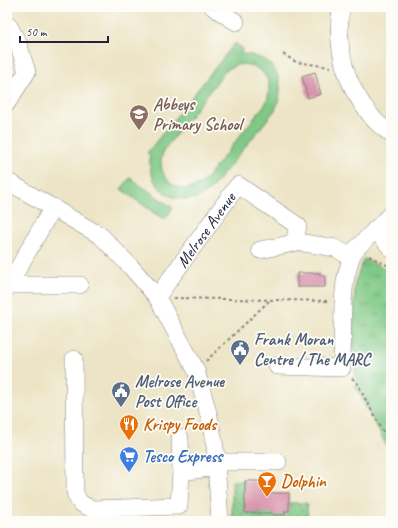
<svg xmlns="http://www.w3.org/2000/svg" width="398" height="528" viewBox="0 0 398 528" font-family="Caveat,sans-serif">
<defs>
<pattern id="park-tufts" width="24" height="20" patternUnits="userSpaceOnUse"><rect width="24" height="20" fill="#7fc885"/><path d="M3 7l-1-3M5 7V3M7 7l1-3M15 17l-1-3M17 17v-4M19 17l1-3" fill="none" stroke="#68a26e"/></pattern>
<pattern id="garden-dots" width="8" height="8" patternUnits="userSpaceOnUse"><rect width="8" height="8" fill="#7fc885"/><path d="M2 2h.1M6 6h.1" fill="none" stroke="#68a26e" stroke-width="1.8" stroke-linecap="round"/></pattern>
</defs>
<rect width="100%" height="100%" fill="#fdfcf7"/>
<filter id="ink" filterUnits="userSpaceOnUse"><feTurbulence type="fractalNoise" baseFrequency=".025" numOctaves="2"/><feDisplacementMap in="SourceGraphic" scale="8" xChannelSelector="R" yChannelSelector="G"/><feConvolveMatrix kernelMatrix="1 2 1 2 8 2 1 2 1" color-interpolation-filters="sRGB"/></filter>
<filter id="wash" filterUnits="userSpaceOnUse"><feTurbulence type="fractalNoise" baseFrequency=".012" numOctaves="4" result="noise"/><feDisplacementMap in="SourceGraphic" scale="16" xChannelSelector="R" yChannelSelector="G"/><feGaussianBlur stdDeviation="0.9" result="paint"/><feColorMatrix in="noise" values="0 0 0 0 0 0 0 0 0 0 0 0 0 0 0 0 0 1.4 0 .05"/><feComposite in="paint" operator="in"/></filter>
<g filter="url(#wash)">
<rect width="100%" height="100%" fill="#ece4c5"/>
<g fill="#7fc885" stroke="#507560" fill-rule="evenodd">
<path d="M235,43L243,49L240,54C273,54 289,80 275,110L211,189C205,194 197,199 189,199C163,201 147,179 150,155L147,153ZM244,64C266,68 274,83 266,103L205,180C202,182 198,186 194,187C171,195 154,170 164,150L226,70L236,65Z"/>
<polygon points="130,178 173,208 164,220 121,189"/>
</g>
<polygon fill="url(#park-tufts)" stroke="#507560" points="364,259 391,271 391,454 356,388 353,340 355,282"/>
<polygon fill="url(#garden-dots)" stroke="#507560" points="232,481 245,481 245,513 262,513 272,510 272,515 284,515 285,511 289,511 289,503 307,503 308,521 234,521 232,519"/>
<g id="blocks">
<g fill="#d58da7">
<polygon points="315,72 321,94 308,98 302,76"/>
<polygon points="297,273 320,273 320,276 325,276 325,287 297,287"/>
<polygon points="245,481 262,481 262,493 289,493 289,511 285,511 285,515 272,515 272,513 245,513"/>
</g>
</g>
</g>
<g filter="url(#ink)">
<use href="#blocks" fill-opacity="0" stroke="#878380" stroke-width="1"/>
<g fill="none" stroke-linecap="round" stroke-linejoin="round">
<defs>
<g id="minor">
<polyline points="213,7 236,22"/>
<path d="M341,7C335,49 345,85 372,117C377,124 385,129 391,134"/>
<polyline points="7,103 27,72 18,43 9,26"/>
<polyline points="7,181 101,236 131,267 157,297 196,370 209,416 215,447 220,521"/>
<polyline points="375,229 391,248"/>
<polyline points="304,243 335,248 351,257"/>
<polyline points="9,285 80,285"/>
<polyline points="7,288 53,207"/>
<path id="s1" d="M157,297L238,185L298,226L294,243L260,250"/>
<path d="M74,359L75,492C78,503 82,505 93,509L179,506L181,472L180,438"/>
<polyline points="277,366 342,368 343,301 345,281 351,257 356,249 391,214"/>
<polyline points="217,462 278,462"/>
<polyline points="181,472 217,467"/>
</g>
</defs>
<use href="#minor" stroke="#878380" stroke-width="18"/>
<g stroke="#878380" stroke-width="2" stroke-dasharray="3 3" stroke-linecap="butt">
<polyline points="283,54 296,62 330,67"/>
<polyline points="369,256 391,267"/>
<polyline points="174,298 330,301"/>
<polyline points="206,361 271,299"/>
<polyline points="352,378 359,385 361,391 391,446"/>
</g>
<use href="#minor" stroke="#fff" stroke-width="17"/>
</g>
</g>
<defs>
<symbol id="school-pin" viewBox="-11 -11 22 30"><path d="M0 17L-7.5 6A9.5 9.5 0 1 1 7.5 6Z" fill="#8d6e63" stroke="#fdfcf7"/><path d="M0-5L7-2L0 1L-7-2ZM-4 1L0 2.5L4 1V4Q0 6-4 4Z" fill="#fff"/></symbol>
<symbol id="civic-pin" viewBox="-11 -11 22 30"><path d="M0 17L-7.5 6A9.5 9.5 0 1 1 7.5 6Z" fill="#5c6f8a" stroke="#fdfcf7"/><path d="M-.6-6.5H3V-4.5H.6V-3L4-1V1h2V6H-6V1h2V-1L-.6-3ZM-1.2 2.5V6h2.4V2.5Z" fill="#fff"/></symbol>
<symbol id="restaurant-pin" viewBox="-11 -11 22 30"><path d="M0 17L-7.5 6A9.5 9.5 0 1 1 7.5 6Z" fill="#e8710a" stroke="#fdfcf7"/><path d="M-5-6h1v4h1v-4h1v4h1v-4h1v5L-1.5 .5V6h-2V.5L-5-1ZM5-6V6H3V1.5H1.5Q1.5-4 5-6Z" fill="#fff"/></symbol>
<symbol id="supermarket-pin" viewBox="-11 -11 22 30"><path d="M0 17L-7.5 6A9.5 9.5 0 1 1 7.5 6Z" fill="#3f7fe0" stroke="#fdfcf7"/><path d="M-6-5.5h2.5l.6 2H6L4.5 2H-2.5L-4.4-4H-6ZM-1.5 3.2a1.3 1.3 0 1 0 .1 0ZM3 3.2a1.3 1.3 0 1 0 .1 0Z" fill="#fff"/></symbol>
<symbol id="bar-pin" viewBox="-11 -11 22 30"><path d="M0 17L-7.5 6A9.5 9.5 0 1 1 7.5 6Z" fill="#e8710a" stroke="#fdfcf7"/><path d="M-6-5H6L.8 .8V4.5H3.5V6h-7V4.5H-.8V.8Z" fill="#fff"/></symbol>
</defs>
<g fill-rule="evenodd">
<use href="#school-pin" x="128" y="103" width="22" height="30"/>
<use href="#civic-pin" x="229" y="338" width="22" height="30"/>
<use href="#civic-pin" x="110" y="380" width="22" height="30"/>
<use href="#restaurant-pin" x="118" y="413" width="22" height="30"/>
<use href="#supermarket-pin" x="118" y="445" width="22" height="30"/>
<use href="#bar-pin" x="256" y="470" width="22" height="30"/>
</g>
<g text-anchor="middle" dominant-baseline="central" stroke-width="3.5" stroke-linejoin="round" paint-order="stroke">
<g font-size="17" font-weight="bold" fill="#785e54" stroke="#fdfcf7" text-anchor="start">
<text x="153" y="104">Abbeys<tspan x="153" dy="20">Primary School</tspan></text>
</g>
<g font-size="17" fill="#22223b" stroke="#fdfcf7">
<text stroke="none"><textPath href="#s1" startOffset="83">Melrose Avenue</textPath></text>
</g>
<g font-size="17" font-weight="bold" fill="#4e5e75" stroke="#fdfcf7" text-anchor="start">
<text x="254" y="339">Frank Moran<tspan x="254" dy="20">Centre / The MARC</tspan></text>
<text x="135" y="381">Melrose Avenue<tspan x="135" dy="20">Post Office</tspan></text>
</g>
<g font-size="17" font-weight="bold" fill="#c56008" stroke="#fdfcf7" text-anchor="start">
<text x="143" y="424">Krispy Foods</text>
<text x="281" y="481">Dolphin</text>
</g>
<g font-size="17" font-weight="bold" fill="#366cbe" stroke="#fdfcf7" text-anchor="start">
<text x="143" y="456">Tesco Express</text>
</g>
</g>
<rect width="398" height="528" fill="none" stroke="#fdfcf7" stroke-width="24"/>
<path d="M20 36v6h88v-6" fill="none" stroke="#22223b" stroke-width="2"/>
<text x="26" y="36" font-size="12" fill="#22223b" stroke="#fdfcf7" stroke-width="3" paint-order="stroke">50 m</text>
</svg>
